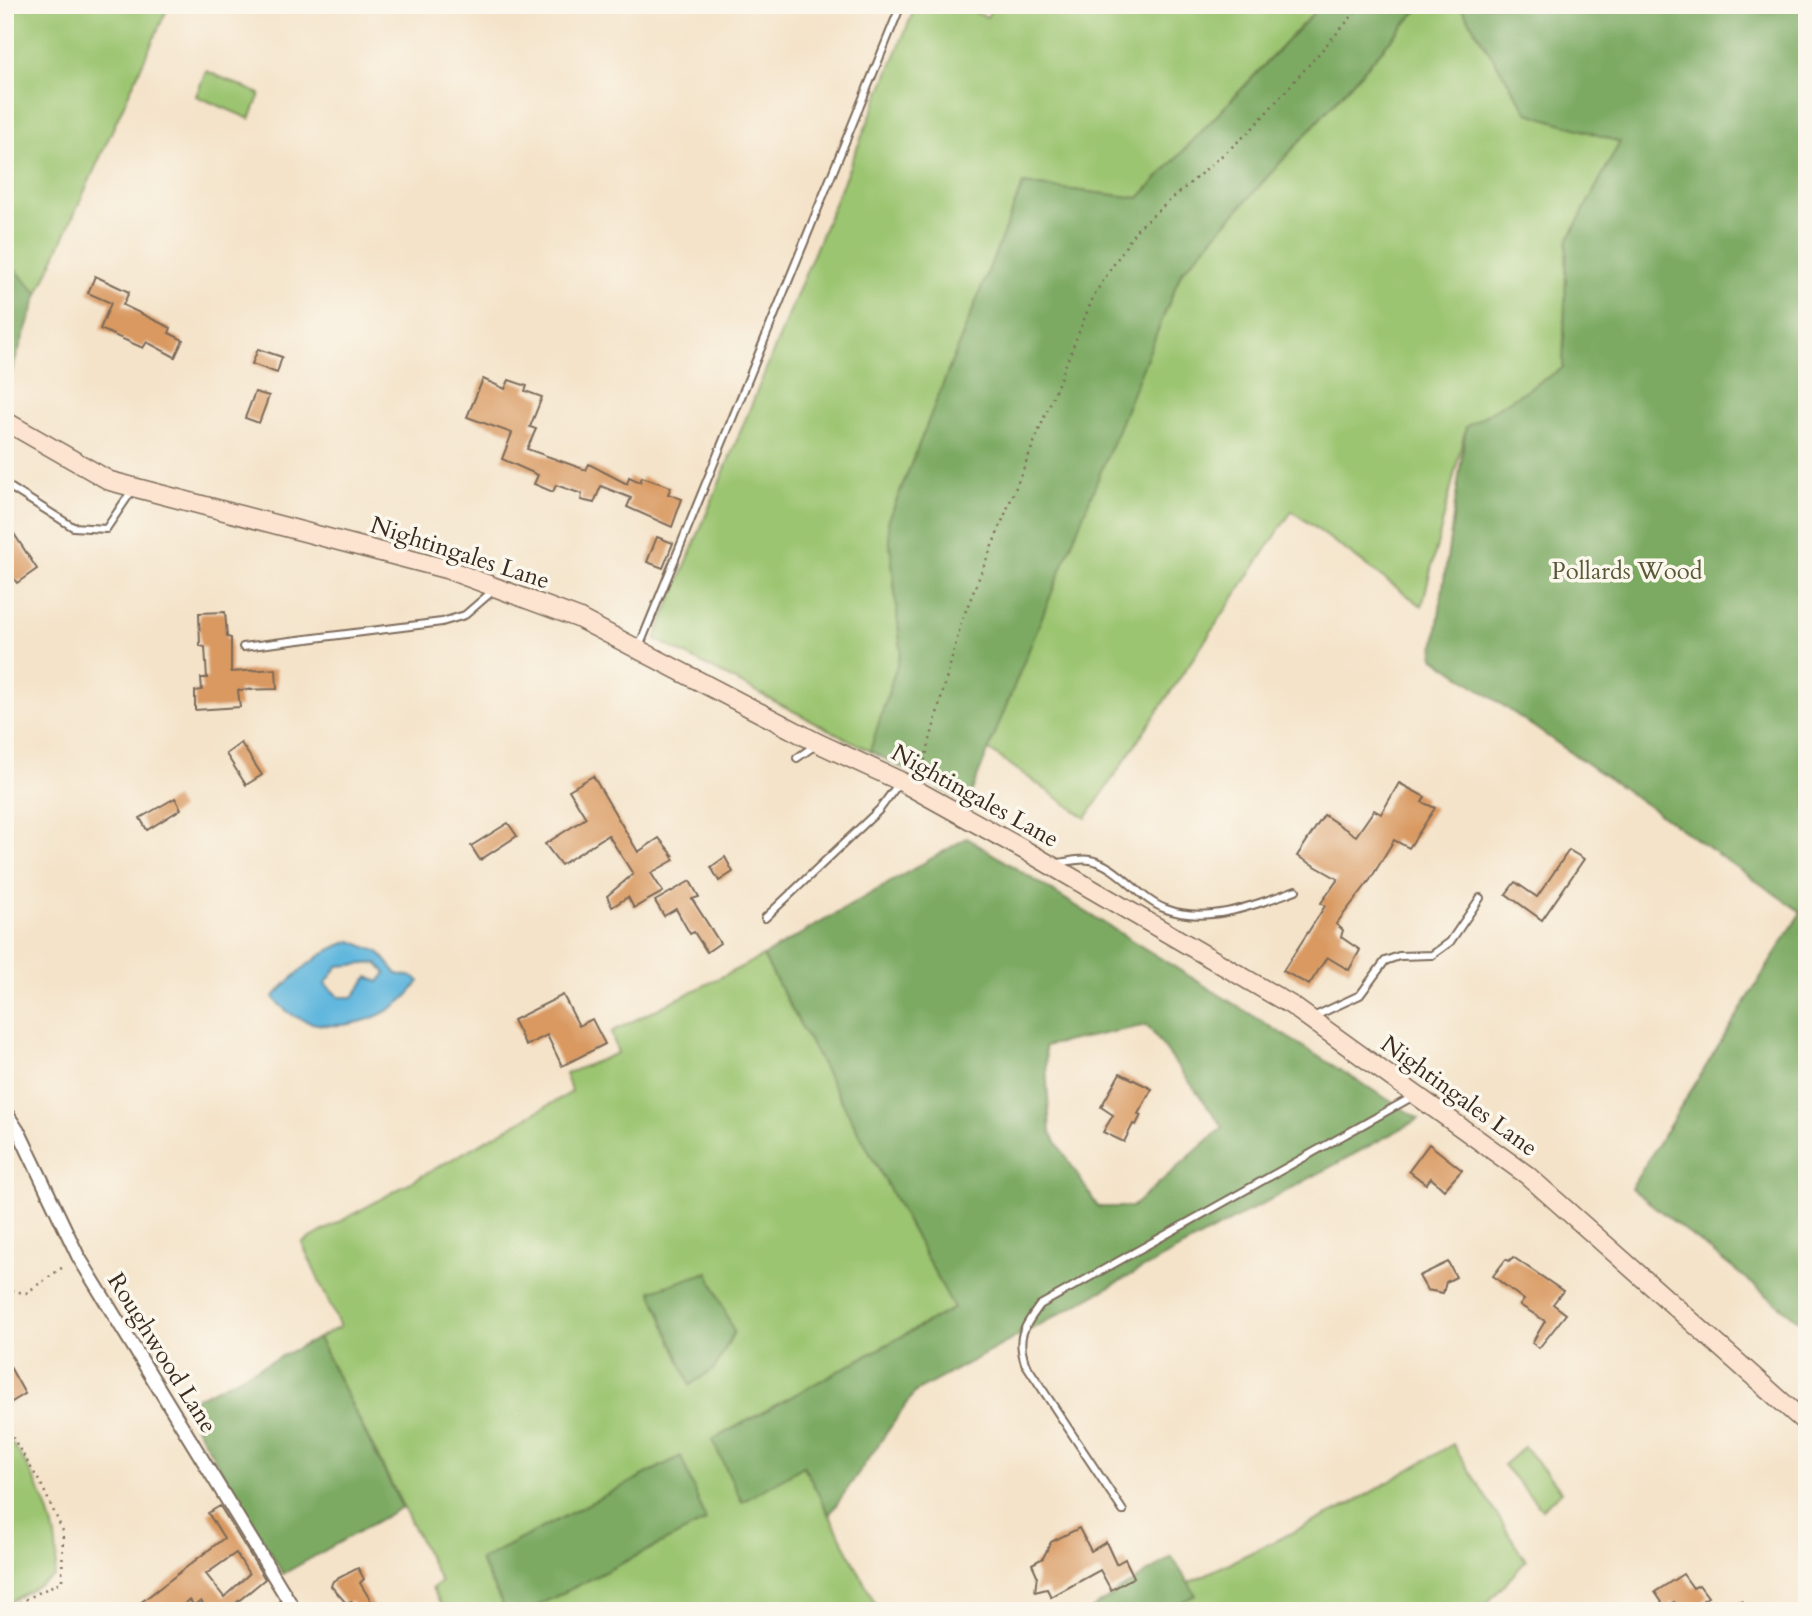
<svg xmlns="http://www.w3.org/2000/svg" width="1812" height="1616" viewBox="0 0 1812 1616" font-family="Cardo,serif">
<rect width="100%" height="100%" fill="#fbf7ec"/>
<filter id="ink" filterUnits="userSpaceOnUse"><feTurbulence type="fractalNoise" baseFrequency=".0143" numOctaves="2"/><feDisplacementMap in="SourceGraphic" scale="14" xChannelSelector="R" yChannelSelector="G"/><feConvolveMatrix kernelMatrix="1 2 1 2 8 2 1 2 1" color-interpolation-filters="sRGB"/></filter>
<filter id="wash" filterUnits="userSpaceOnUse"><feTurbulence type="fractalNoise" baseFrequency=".00686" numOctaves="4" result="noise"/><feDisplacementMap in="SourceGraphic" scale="28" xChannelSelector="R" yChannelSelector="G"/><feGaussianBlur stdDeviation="1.57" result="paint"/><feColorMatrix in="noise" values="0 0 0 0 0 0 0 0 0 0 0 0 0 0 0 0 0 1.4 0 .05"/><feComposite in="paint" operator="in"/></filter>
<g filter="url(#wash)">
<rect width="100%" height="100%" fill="#f4e3c9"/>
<g fill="#9cc571" stroke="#6c7848" stroke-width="2">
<polygon points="5,5 169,5 38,294 5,259"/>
<polygon points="916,5 955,5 987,17 994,5 1321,5 1139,198 1023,184 888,522 901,652 870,751 655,639"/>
<polygon points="1422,5 1460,6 1528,113 1620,142 1567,242 1563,368 1466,427 1422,606 1292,511 1086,818 988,749 1181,273"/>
<polygon points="206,71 260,94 250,119 196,96"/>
<polygon points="763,956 954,1308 712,1440 804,1466 879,1611 527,1611 705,1521 480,1561 506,1611 445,1611 432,1588 441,1582 318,1338 340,1327 302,1243 572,1092 565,1074 618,1053 611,1032"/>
<path d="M5,1434C33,1470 66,1531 54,1576L5,1605Z"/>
<polygon points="1453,1444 1526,1561 1480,1611 1130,1611 1351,1504"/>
<polygon points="1524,1447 1562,1491 1542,1509 1503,1465"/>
</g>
<g fill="#7daa63" stroke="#5c6a40" stroke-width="2" fill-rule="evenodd">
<polygon points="1321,5 1422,5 1181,273 967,803 870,751 901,652 888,522 1023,184 1139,198"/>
<polygon points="1807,5 1807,1327 1631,1188 1801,912 1433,657 1466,427 1563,368 1567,242 1620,142 1528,113 1460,6"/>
<polygon points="5,259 38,294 5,390"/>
<path d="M967,838L1419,1119L915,1392L829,1515L804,1466L742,1502L712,1440L954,1308L763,956ZM1147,1025L1223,1127L1132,1207H1098L1050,1132L1045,1046Z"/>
<polygon points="708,1272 734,1332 715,1368 690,1385 651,1291"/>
<polygon points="318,1338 402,1507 283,1574 183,1405"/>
<polygon points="681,1456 706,1521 527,1611 506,1611 480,1560"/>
<polygon points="1172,1557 1196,1595 1162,1611 1088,1611"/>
</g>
<path fill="#62b7de" stroke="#4e707e" stroke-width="2" fill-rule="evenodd" d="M351,941L379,952L397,974L414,977L419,981C391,1028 306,1044 273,997C296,974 319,951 351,941ZM377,963L386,973L379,982L368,977L353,997H339L325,984L338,966Z"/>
<g id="blocks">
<g fill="#d99961" fill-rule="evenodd">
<polygon points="95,276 129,292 123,305 171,328 169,333 183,340 175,357 147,342 143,348 100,329 111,303 88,293"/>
<polygon points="258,349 282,357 277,373 252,364"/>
<polygon points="483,379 505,389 509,380 527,386 525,391 542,397 530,427 536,429 527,449 586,470 589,464 627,484 629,477 640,482 642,477 671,487 668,494 682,499 672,527 627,507 631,498 601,486 594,503 581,500 582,494 556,485 553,492 534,484 538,475 502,459 512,433 467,417"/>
<polygon points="255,392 269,396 259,423 245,418"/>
<polygon points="5,520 37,569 17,583 5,567"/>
<polygon points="657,537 673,543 663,568 647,562"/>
<polygon points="225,612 227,637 231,638 231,672 276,669 277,689 238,690 240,707 195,710 195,691 202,690 201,678 207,678 205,647 200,646 199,613"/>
<polygon points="241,743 262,775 246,785 226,754"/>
<polygon points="593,776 638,852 659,838 673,855 671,855 674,860 651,873 663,892 634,908 628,897 612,907 607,896 633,874 608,835 561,865 545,844 586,818 569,790"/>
<polygon points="1399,783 1425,797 1422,802 1435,808 1409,848 1394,840 1370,880 1336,924 1343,930 1341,937 1360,950 1349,970 1327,957 1309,985 1283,971 1325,906 1321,903 1338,879 1297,856 1324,815 1356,836 1374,810 1381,814"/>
<polygon points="175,798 181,809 147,830 140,818"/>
<polygon points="508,823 517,836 480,860 471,846"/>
<polygon points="1569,850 1584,859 1542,920 1506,894 1515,882 1537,897"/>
<polygon points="725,857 733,872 719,881 711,867"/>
<polygon points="690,881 699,897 692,899 720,943 707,952 694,932 690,934 676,909 664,916 655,901"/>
<polygon points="563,995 579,1026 592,1019 605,1044 562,1066 547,1035 526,1046 513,1020"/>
<polygon points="1120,1073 1152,1089 1138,1114 1141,1115 1136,1125 1133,1124 1124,1142 1103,1132 1113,1115 1101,1107"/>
<polygon points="1429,1144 1462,1170 1444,1190 1431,1178 1426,1184 1409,1171"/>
<polygon points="1513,1257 1563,1291 1553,1304 1566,1314 1539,1348 1532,1343 1545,1321 1520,1305 1524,1300 1493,1276 1506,1259 1509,1261"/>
<polygon points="1448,1262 1456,1277 1446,1282 1443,1293 1427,1290 1419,1276"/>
<polygon points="5,1358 25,1394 5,1406"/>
<path d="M220,1506L265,1579L236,1603L235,1611H208L201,1601L194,1606L190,1600L174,1611H130L224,1538L208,1513ZM236,1553L249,1574L224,1597L206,1574Z"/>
<polygon points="1079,1528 1091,1551 1106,1542 1116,1564 1125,1559 1134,1577 1111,1590 1100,1570 1051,1597 1047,1589 1035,1592 1037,1575 1032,1564 1043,1558 1051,1542"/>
<polygon points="358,1568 364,1579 360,1583 377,1611 357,1611 351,1601 346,1603 331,1586 333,1581"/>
<polygon points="1683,1574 1693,1588 1699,1585 1708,1597 1703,1600 1711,1611 1680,1611 1674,1602 1666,1608 1655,1592"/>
</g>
</g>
</g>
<g filter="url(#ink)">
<use href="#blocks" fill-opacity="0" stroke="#7c6b5a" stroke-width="2"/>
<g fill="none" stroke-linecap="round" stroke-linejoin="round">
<defs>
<g id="lane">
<polyline points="5,484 73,527 106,529 133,489"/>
<polyline points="243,647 442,622 465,615 495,589"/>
<polyline points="639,647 901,5"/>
<polyline points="797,758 817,744"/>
<path d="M1058,863C1068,862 1080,858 1090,860C1119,865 1138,899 1166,909C1207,925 1258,904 1296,890"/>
<polyline points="765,918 879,810 899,783"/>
<polyline points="1313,1017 1360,995 1385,961 1399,956 1432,955 1450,942 1480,898"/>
<path d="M1123,1511L1025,1363C1016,1336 1024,1327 1040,1305L1414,1096"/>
<polyline points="1740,1605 1746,1611"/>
</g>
<polyline id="street" points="5,1111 20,1134 78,1256 295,1611"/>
<polyline id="secondary" points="5,421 110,481 446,569 578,618 818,743 900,781 1028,852 1291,1005 1527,1175 1807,1424"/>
</defs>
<use href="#lane" stroke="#7c6b5a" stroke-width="10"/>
<use href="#street" stroke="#7c6b5a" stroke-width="16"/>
<use href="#secondary" stroke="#7c6b5a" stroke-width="21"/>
<g stroke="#7c6b5a" stroke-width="2.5" stroke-dasharray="2 5" stroke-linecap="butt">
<polyline points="921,774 962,620 1094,295 1136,230 1249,132 1362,5"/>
<polyline points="5,1290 26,1293 66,1265"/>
<polyline points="5,1425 41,1484 63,1531 62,1581 5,1610"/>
</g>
<use href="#lane" stroke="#fff" stroke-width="6"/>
<use href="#street" stroke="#fff" stroke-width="12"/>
<use href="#secondary" stroke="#fde4d1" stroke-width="18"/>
</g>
</g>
<g text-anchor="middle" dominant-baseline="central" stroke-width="7" stroke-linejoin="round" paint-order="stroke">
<g font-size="24" fill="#3b2a1e" stroke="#fbf7ec">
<text transform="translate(460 553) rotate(18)">Nightingales Lane</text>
<text transform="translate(975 796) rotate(29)">Nightingales Lane</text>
<text transform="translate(1459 1096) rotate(36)">Nightingales Lane</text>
<text transform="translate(162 1353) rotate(58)">Roughwood Lane</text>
</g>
<g font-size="24" fill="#585837" stroke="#fbf7ec">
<text x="1627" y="571">Pollards Wood</text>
</g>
</g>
<rect width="1812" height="1616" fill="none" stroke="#fbf7ec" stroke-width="28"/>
</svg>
